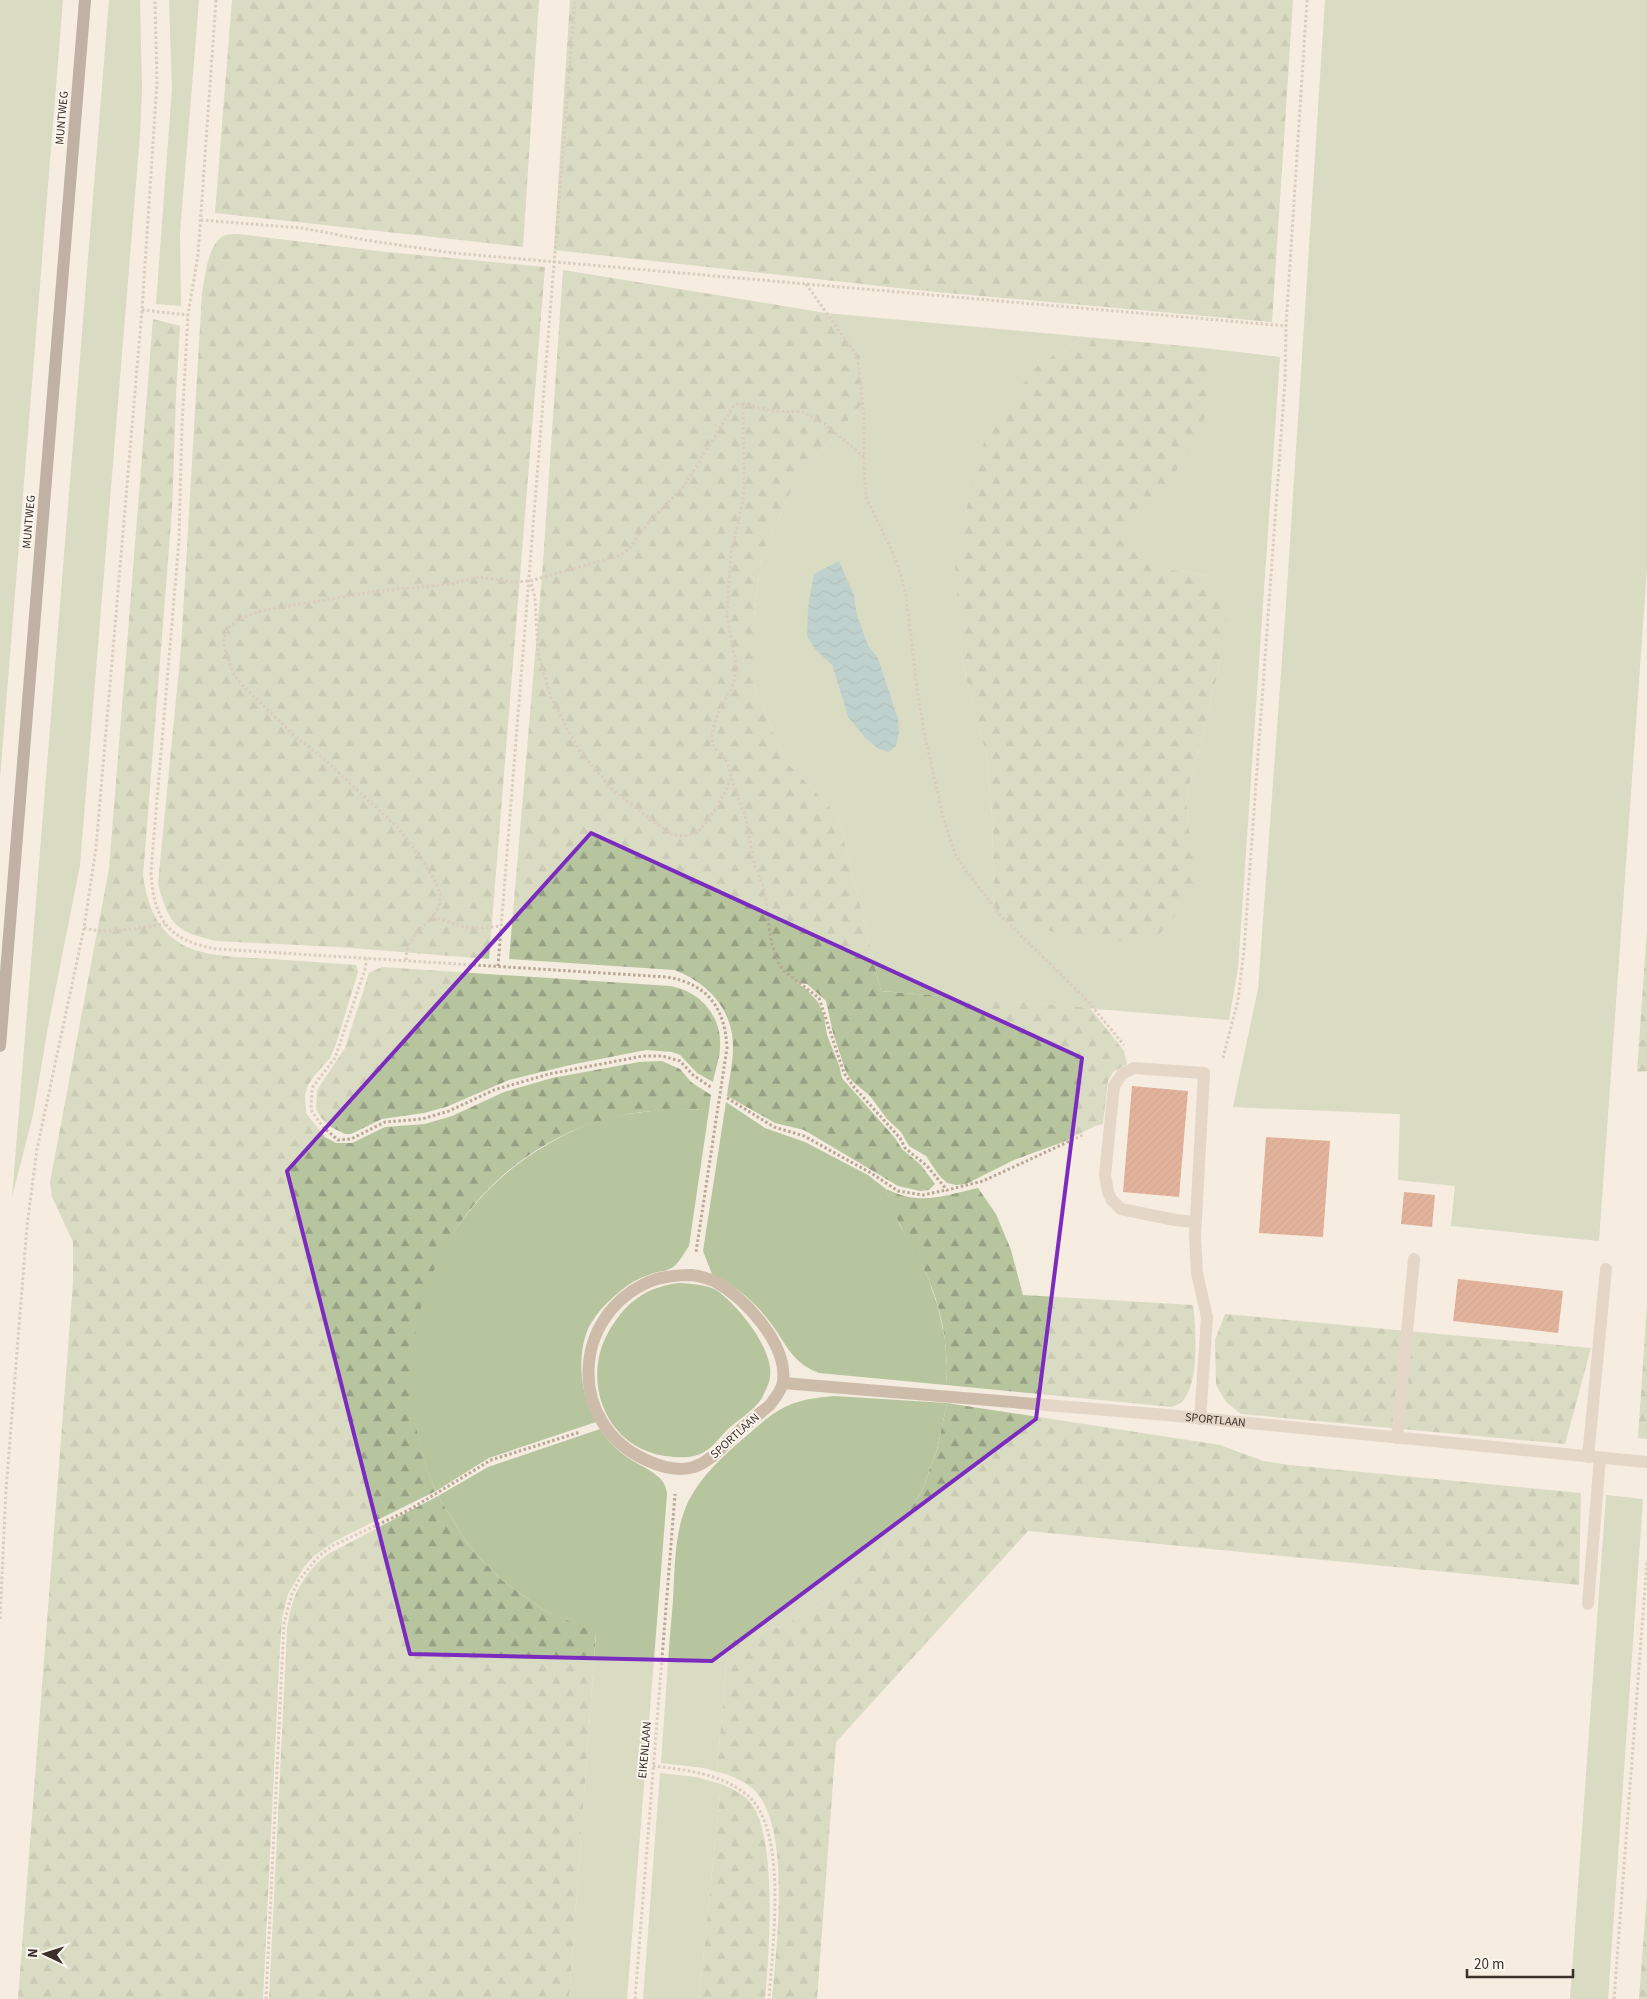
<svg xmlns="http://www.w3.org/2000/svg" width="1647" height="1999" viewBox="0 0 1647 1999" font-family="'Source Sans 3',sans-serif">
<defs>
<pattern id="forest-firs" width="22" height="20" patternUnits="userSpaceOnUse" patternTransform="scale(1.25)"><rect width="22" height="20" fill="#b7c59f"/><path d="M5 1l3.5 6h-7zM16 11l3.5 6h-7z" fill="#96a082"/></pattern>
<pattern id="water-waves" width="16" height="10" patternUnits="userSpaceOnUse" patternTransform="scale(1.25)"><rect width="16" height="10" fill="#7dafb4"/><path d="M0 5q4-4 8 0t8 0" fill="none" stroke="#688f93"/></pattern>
<pattern id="building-hatch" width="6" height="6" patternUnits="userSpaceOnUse" patternTransform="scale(1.25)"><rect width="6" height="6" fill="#cc6c47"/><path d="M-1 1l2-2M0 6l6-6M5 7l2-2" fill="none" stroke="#a7593b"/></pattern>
</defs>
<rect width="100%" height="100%" fill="#f5ece0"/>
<g fill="#b7c59f" fill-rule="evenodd">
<polygon points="0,0 63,0 0,779"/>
<polygon points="109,0 140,0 142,88 140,135 80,865 48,1027 33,1115 12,1197"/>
<polygon points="169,0 199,0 180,233 181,306 156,304 172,88"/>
<polygon points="1325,0 1647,0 1647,569 1599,1241 1451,1226 1455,1186 1398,1180 1400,1114 1233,1107 1258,989 1286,604"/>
<path d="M826,313L1086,337L1039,364L971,487L956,568L962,661L986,753L992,815L994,893L992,912L1190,835L1186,798L1222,656L1208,576L1168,569L1134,554L1122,532L1155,503L1209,365L1195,347L1280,357L1238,968L1229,1020L881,991L838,816L785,760L753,683V626L761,557L796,481L863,403L860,356ZM854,595L857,615L868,645L878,658L877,748L865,738L848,717L832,665Z"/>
<path d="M726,1102L765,1128L805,1142L868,1175L886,1189L900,1226L915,1251L928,1278L938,1307L945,1340L947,1368L946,1385L819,1373C789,1362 785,1339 766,1317C751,1298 733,1285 712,1274L703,1251Z"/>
<path d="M674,1109L709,1110L689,1246C684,1253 680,1262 673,1267C667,1272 658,1271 651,1274C643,1277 633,1281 627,1286C612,1297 596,1312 588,1329C576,1358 581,1396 596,1422L489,1458L436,1491C369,1341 441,1181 592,1123C616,1114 648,1111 674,1109Z"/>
<path d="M679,1283C692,1284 708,1284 719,1292C740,1308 774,1350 770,1377C769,1385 765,1391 762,1398C754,1411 736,1421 726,1431C720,1437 714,1446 707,1450C698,1457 686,1458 674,1457C605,1454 576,1376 614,1323C631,1298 649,1287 679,1283Z"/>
<path d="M834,1396L947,1403L937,1450L921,1493L879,1557L830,1600L784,1625L728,1642L717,1772L704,1768L661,1763C665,1708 668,1654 673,1600C675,1567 674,1530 689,1500C702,1475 723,1456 744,1438C778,1408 788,1400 834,1396Z"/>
<path d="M600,1429C607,1440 617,1450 627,1457C642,1468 667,1474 667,1495L627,1999H569L596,1634L542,1609L503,1581L475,1553L462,1535L438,1496L488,1467Z"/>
<polygon points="1606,1495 1643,1499 1608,1999 1570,1999"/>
<polygon points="660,1773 696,1777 721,1784 699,1999 643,1999"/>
</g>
<g fill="url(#forest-firs)">
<polygon points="232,0 539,0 523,247 215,213"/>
<polygon points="570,0 1293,0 1272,322 926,291 554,250"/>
<path d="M238,234L386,252L545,267L489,959L339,947L217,941C175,932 169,924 158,884L181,648L202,293C205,278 208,240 226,235C229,234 234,234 238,234Z"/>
<path d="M563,270L826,313L860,356L863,403L796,481L761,557L753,626V683L785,760L838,816L881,991L1090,1008L1124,1051L1127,1064L1113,1072L1108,1081L1103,1124L1095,1126L1063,1142L1014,1160L966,1184L956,1185L947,1183L938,1174L926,1156L909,1146L901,1132L887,1119L870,1096L852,1081L846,1072L833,1033L826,1001L807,984L797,983L806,989L818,1002L824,1016L827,1035L839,1065L842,1078L895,1138L902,1149L921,1165L935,1184L929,1190L920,1191L898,1186L804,1130L775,1123L727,1096C729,1080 733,1063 733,1047C733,1009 707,982 674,970L509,959L543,563Z"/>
<path d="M153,319L180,326L176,396L172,510L143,876C147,902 155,927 178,942C202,958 243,957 272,959C300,961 328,963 356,965L358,972L336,1044L330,1058L314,1076L307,1087L305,1096L306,1113L325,1137L336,1143H352L385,1127L425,1124L452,1116L504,1092L552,1078L639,1062L662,1061L680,1069L691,1082L711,1095L709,1110C670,1109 630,1110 593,1123C441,1176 371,1345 436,1491L335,1541L314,1556L304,1567L288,1594L282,1619L280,1647L263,1999H18L73,1283V1242L52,1197L50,1182L109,869Z"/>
<polygon points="1086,337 1195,347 1209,365 1203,430 1155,503 1123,532 1135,554 1168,569 1208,576 1228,610 1222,656 1186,798 1190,835 1199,887 1158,936 1114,942 1001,923 992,913 994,893 992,815 986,753 962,661 955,568 971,487 989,426 1039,364"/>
<polygon points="1647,929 1647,1071 1637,1072"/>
<path d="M382,967L670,986C700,991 722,1016 720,1047C720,1058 715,1070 713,1082L697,1073L680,1055L672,1052L646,1050L570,1065L509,1080L446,1107L424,1113L382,1119L351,1134H345L329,1126L321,1118L316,1109L317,1090L345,1048L369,973Z"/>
<path d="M978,1188L996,1214L1011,1250L1023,1295L1193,1305C1196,1329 1200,1383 1182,1402C1179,1404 1175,1406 1172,1407L946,1385C949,1349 942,1309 927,1276C919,1258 908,1242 900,1225C894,1213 890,1201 886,1189C921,1206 942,1196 978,1188Z"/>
<polygon points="1647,1304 1647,1439 1638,1438"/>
<polygon points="1225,1314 1591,1348 1565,1444 1241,1414 1226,1402 1216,1385 1215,1340"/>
<path d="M947,1403L1220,1445L1263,1461L1289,1465L1581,1493L1579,1585L1028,1531L836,1742L817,1999H772C776,1949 793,1823 752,1788C742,1780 729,1774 717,1772L728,1642L784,1625L830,1600L879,1557L921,1493L937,1450Z"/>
<path d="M438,1496L462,1535L475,1553L503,1581L542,1609L596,1633L569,1999H269L287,1631C290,1599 302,1574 328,1554Z"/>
<path d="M721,1784C731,1788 742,1793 750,1802C778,1835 769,1955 765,1999H699Z"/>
<polygon points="1647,1893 1647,1999 1639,1999"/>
</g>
<polygon fill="url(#water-waves)" points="839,561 854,595 857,615 868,645 878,658 898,719 899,732 896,746 888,752 877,748 865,738 848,717 832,665 815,649 807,636 808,607 814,574"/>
<g fill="url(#building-hatch)">
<polygon points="1132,1086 1188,1091 1179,1197 1123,1192"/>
<polygon points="1266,1137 1330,1141 1323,1237 1259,1233"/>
<polygon points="1404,1192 1435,1195 1432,1227 1401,1224"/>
<polygon points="1458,1279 1563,1291 1558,1333 1453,1321"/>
</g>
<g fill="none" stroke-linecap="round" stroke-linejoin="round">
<g stroke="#baa695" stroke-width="3" stroke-dasharray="2.5 2.5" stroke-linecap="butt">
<path d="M216,0L198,255L188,315L182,424L179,540L151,871C153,919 168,941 217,949L667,977C708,984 725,1008 727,1048L696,1252"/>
<polyline points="201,220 302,228 365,240 453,253 1286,326"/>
<polyline points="806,284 858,357 864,420 864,466 866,497 896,560 901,576 906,596 918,696 925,736 943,817 954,852 961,864 1001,916 1085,998 1124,1045"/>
<polyline points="142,310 188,315"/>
<polyline points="864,457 825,424 803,412 774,411 743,404 744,487 742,505 731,553 727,616 737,669 732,688 718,713 714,724 712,739 714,747 725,759 729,767 731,778 746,819 754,863 765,892 769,927 772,944 779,964 784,971 819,998 844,1073 853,1086 900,1138 905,1148 927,1166 947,1190 983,1181 1085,1134"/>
<polyline points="531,584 535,597 538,653 551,697 578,749 614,791 672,835 685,836 698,832 718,806 731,779"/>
<path d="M433,916C463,928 468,930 501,926"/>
<path d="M84,928C111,935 138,927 165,924"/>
<polyline points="366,958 366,966 335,1058 312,1088 311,1110 323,1127 338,1140 351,1139 385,1122 422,1119 449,1111 494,1090 549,1074 643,1056 662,1056 680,1061 693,1075 712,1088"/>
<path d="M406,960C406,939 420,931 433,916C439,909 442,900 439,891C437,879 406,837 397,827L325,760L295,736L243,686L233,673L224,647V637L228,628L237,620L264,610L380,591L450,584L479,577L512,582L530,581L618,556L629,549L648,523L684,486L733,407L736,404H743"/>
<polyline points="498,966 575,0"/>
<polyline points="1223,1058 1238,1000 1244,950 1285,381 1286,326 1307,0"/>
<polyline points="727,1098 774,1127 804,1136 871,1173 898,1191 923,1195 946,1190"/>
<polyline points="0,1619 6,1490 27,1226 37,1149 84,928 96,848 142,310 157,83 155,0"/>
<path d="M653,1766C686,1770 720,1773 747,1795C789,1829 772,1949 769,1999"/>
<polyline points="266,1999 284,1623 292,1594 299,1580 319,1556 332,1546 409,1510 491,1460 580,1432"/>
<polyline points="635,1999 675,1494"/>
<polyline points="1614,1999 1647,1561"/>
</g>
<g stroke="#cebcab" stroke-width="12">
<polyline points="1195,1222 1175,1220 1121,1209 1111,1199 1108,1192 1105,1175 1114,1086 1122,1074 1134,1068 1204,1073 1195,1237 1197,1273 1207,1317 1200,1419"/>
<polyline points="1397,1438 1414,1259"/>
<polyline points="1588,1457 1606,1269"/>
<polyline points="1588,1604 1600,1458"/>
</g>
<g stroke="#cebcab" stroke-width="12">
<path d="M692,1275C700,1276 707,1278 714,1281C745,1298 788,1344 783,1382C782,1390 775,1398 770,1405C758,1415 746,1424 735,1435C722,1447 711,1461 694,1467C677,1472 661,1467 646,1460C567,1424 570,1315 651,1281C664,1276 678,1275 692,1275Z"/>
<path id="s1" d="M783,1383L1167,1415L1647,1462"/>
</g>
<polyline stroke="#7e685b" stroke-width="12" points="0,1046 85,0"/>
</g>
<path d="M0 0H1647V1999H0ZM591,833L1082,1058L1036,1419L712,1661L410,1654L287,1171Z" fill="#f5ece0" fill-opacity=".55" fill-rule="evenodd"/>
<path fill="none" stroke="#7b2cbf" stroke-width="4" stroke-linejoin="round" d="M591,833L1082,1058L1036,1419L712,1661L410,1654L287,1171Z"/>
<g text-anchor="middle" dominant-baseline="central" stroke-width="4" stroke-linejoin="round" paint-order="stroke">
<g font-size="12" fill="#3b302a" stroke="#fbf6ee">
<text transform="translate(62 118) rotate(-85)">MUNTWEG</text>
<text transform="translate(29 522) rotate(-85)">MUNTWEG</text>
<text stroke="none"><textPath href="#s1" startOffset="434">SPORTLAAN</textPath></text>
<text transform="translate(735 1436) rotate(-42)">SPORTLAAN</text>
<text transform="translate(645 1750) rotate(-85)">EIKENLAAN</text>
</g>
</g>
<g transform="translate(45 1954) rotate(274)" stroke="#fbf6ee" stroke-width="4" paint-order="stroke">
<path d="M0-4L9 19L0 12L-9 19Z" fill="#3b302a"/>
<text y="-8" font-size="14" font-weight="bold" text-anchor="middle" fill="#3b302a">N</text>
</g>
<path d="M1467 1969v8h106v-8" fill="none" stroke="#3b302a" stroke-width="2.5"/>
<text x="1474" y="1969" font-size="15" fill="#3b302a" stroke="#fbf6ee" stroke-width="4" paint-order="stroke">20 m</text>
</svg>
